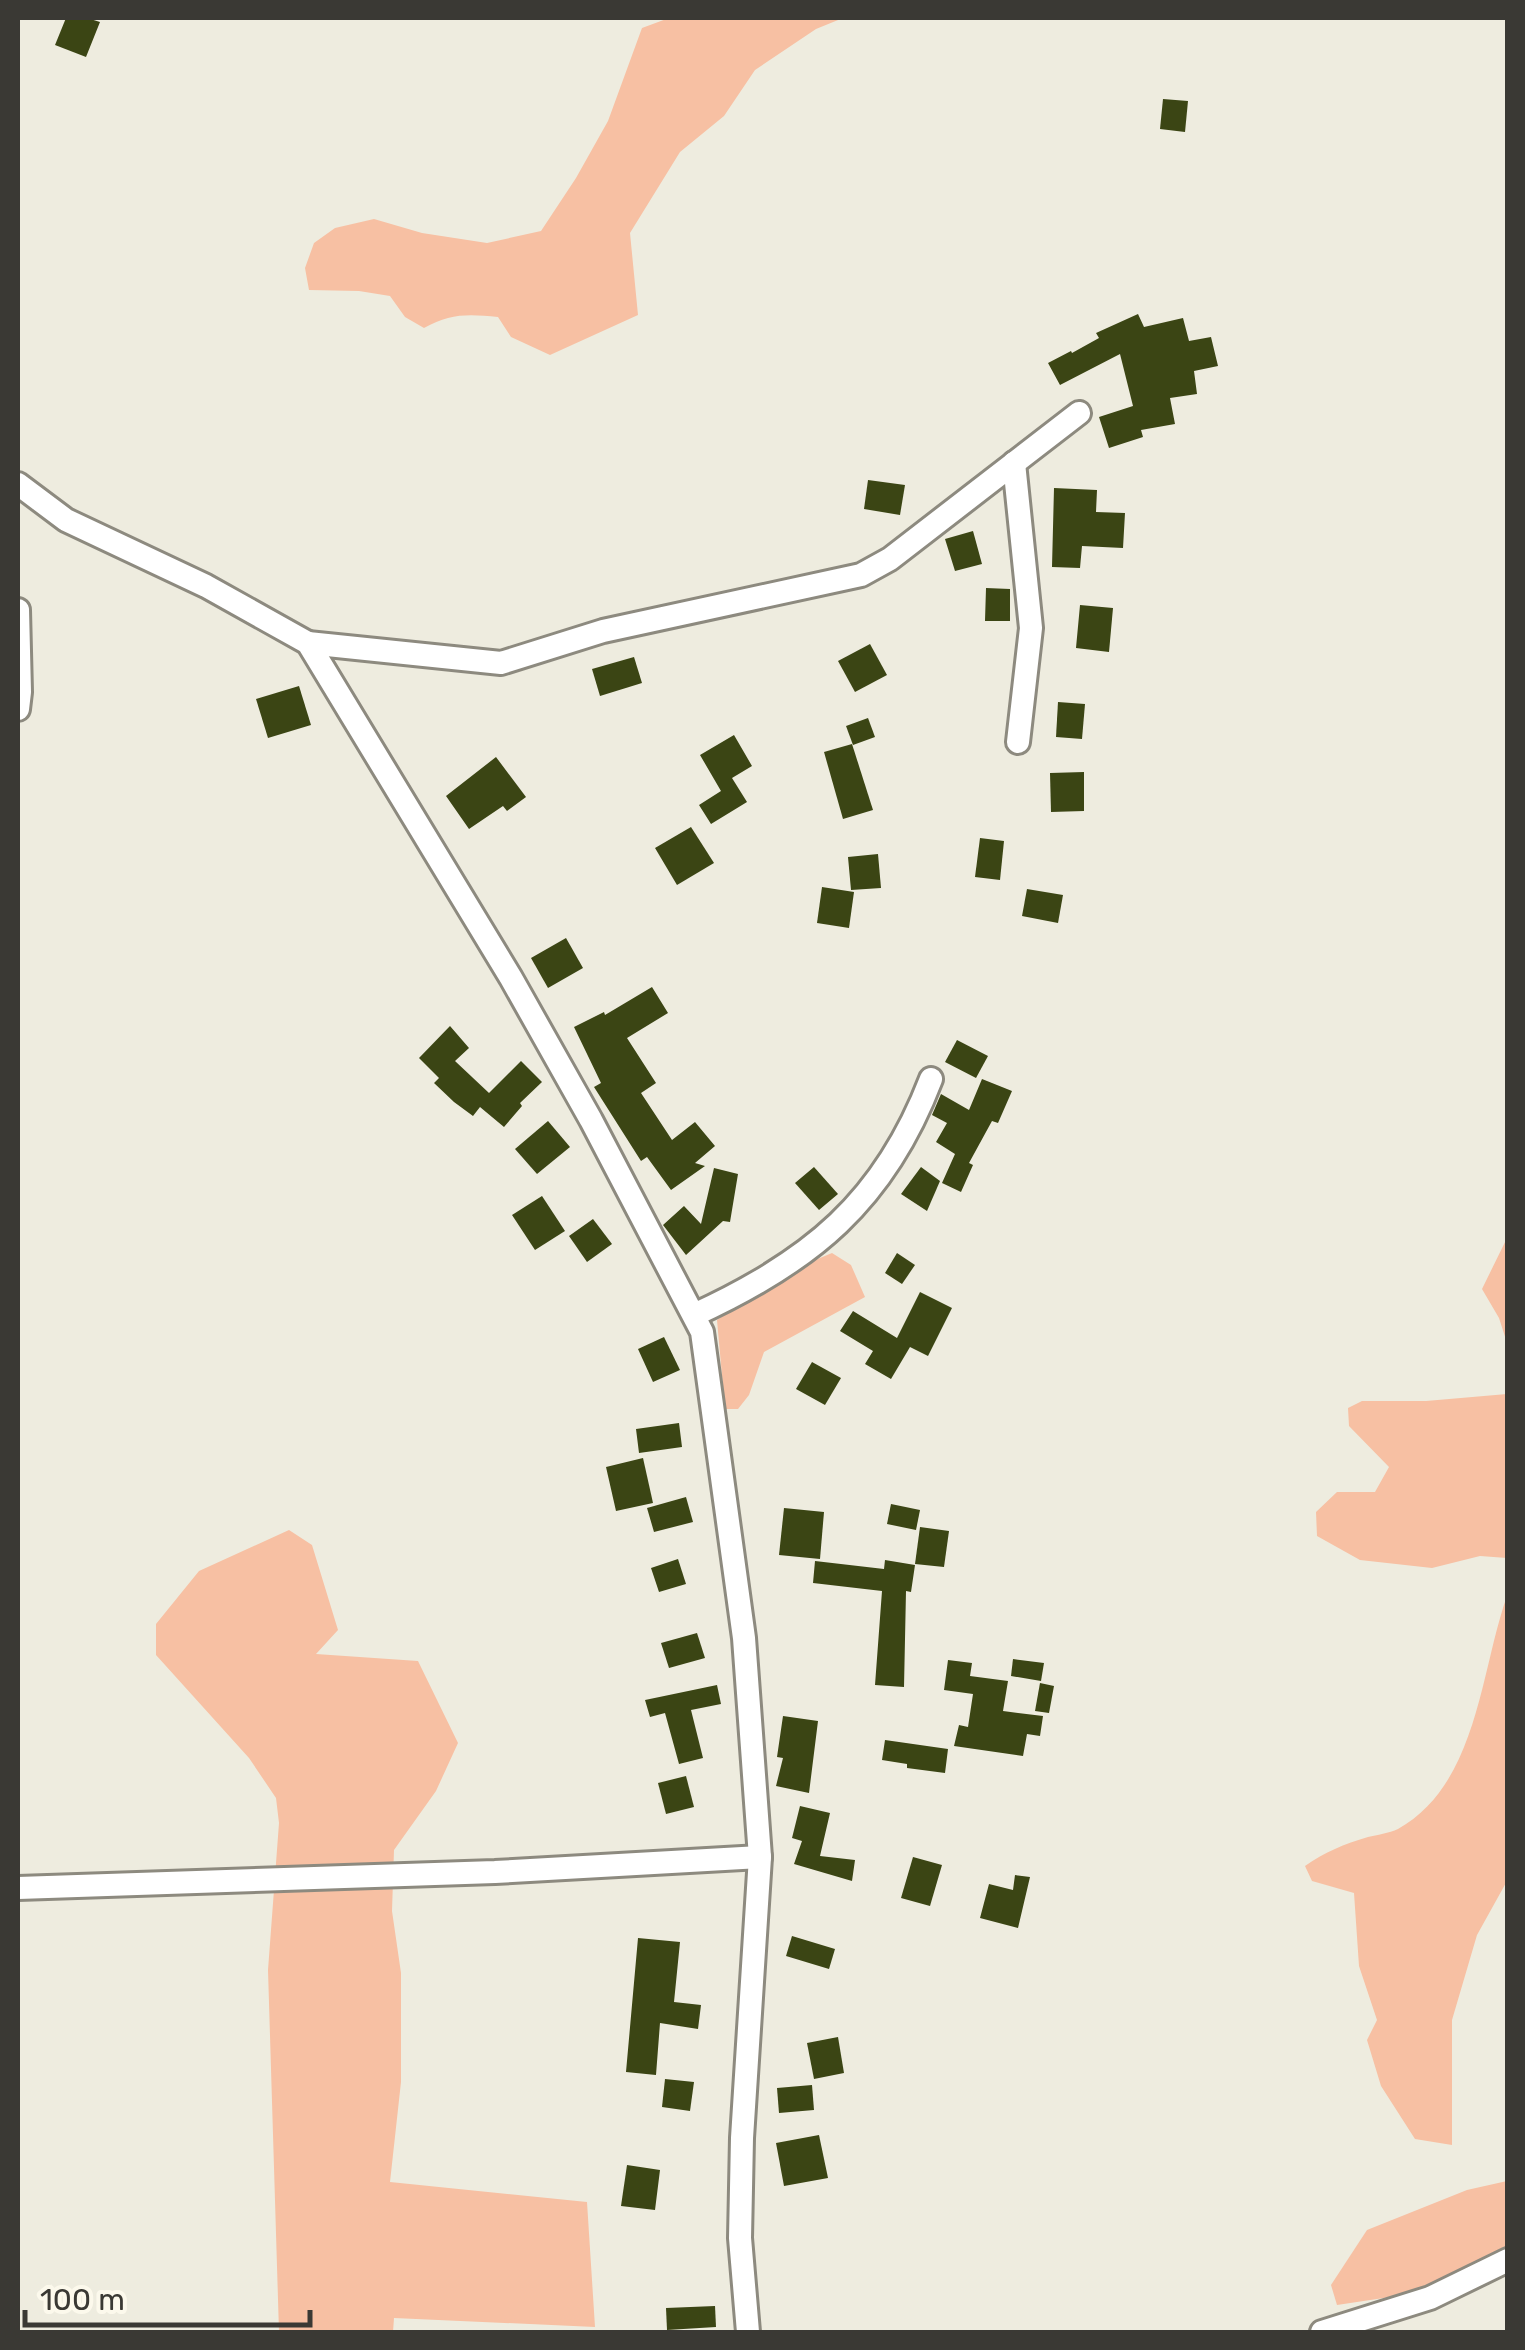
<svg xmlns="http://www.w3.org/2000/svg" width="1525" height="2350" viewBox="0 0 1525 2350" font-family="Rubik,sans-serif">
<rect width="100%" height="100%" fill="#eeecdf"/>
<g fill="#f7c0a3">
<path d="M669,18H843L816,29L755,70L724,116L680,152L630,233L638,315L550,355L511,337L498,317C469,314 450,313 424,328L405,317L390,296L359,291L309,290L305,268L314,243L335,228L374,219L422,233L487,243L541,231L576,178L608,121L642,28Z"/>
<polygon points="1507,1238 1508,1343 1507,1343 1499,1318 1482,1289"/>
<polygon points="832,1253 851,1265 865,1297 764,1352 749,1395 738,1409 725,1409 717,1320 777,1276"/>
<polygon points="1507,1394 1507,1558 1480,1556 1432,1568 1360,1560 1317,1536 1316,1512 1337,1492 1375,1492 1389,1467 1349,1426 1348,1408 1362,1401 1426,1401"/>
<polygon points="289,1530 312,1545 338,1630 316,1654 418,1661 458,1743 436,1791 394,1850 392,1911 401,1973 401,2082 390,2182 587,2202 595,2327 394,2318 393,2332 279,2332 268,1970 279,1823 276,1798 249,1758 156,1655 156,1624 199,1571"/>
<path d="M1507,1596V1881L1477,1935L1452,2020V2145L1415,2139L1381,2086L1367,2040L1377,2020L1359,1966L1354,1893L1312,1881L1305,1866C1325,1852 1344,1844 1368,1837C1377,1835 1389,1833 1398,1829C1478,1784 1480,1672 1507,1596Z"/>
<polygon points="1507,2181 1507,2255 1397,2296 1337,2305 1331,2285 1367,2230 1467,2190"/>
</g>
<g fill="#3b4514">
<polygon points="66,18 87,18 100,22 86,57 55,45"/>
<polygon points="1163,99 1188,101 1185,132 1160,129"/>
<polygon points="1138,314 1144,327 1183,318 1189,341 1211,337 1218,366 1194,371 1197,394 1170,398 1175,424 1141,430 1143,437 1109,448 1099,417 1133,406 1120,354 1060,385 1048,363 1071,351 1072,353 1099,338 1096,333"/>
<polygon points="868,480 905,485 900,515 864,509"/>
<polygon points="1054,488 1097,490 1096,512 1125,513 1123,548 1082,546 1080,568 1052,567"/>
<polygon points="973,531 982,564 955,571 945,539"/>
<polygon points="986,588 1010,589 1010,621 985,621"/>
<polygon points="1080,605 1113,608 1109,652 1076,648"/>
<polygon points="870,644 887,675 855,692 838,661"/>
<polygon points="634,657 642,683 600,696 592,669"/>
<polygon points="299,686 311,725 268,738 256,699"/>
<polygon points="1058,702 1085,704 1082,739 1056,737"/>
<polygon points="868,718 875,737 853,745 846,726"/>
<polygon points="734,735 752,766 732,778 747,802 711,824 699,805 721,791 700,755"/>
<polygon points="852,744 873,810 843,819 824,752"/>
<polygon points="496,757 526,797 507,811 503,806 469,829 446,796"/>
<polygon points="1084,772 1084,811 1051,812 1050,773"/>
<polygon points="691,827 714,863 677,885 655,848"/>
<polygon points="980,838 1004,841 1000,880 975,877"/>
<polygon points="878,854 881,888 851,890 848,857"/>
<polygon points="822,887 854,892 849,928 817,923"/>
<polygon points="1027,889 1063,895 1058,923 1022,916"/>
<polygon points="566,938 583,968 548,988 531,958"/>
<polygon points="652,987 668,1013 627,1038 656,1083 641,1093 672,1140 695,1122 715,1146 695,1163 705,1166 671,1190 647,1157 641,1161 594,1087 601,1083 574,1027 604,1012 605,1015"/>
<polygon points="450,1026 469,1048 455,1061 489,1093 521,1061 542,1082 520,1103 522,1106 504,1127 480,1107 473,1116 454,1102 434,1083 439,1078 419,1058"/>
<polygon points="957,1040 988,1056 976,1078 945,1062"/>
<polygon points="982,1079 1012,1091 998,1123 992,1121 969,1163 973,1165 961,1192 942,1183 955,1154 936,1142 947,1123 932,1115 941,1094 969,1110"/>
<polygon points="548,1121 570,1147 537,1174 515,1149"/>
<polygon points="814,1167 838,1194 819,1210 795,1183"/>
<polygon points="921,1167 940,1181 927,1211 901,1194"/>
<polygon points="714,1168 738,1174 730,1222 723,1221 686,1255 663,1225 684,1206 701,1224"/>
<polygon points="542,1196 565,1231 535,1250 512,1215"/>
<polygon points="593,1219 612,1244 587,1262 569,1236"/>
<polygon points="897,1253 915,1265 902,1284 885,1273"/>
<polygon points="920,1292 952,1308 928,1356 910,1347 891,1379 865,1364 873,1351 840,1331 853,1311 897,1338"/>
<polygon points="664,1337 680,1370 653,1382 638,1349"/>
<polygon points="812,1362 841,1378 825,1405 796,1389"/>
<polygon points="679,1423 682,1447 639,1453 636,1429"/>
<polygon points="643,1458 653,1503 616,1511 606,1467"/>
<polygon points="686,1497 693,1522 654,1532 647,1508"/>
<polygon points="891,1504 920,1510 916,1530 887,1524"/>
<polygon points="784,1508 824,1512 820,1559 779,1555"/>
<polygon points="920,1527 949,1531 944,1567 915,1564"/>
<polygon points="678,1559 686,1584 659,1592 651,1568"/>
<polygon points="885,1560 915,1565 911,1592 906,1591 904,1687 875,1685 882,1591 813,1583 815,1561 884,1569"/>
<polygon points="697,1633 705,1658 669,1668 661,1643"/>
<polygon points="1013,1659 1044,1663 1041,1681 1011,1676"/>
<polygon points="948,1660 972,1663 970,1676 1008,1681 1003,1711 1043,1716 1040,1736 1027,1734 1023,1756 954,1746 959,1725 968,1727 973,1694 944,1690"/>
<polygon points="1040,1683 1054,1686 1049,1713 1035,1711"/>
<polygon points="717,1685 721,1704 691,1710 703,1758 679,1764 665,1713 650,1717 645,1700"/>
<polygon points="783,1716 818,1721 809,1793 776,1786 783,1758 777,1757"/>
<polygon points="885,1740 948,1749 945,1773 907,1768 907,1764 882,1760"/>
<polygon points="686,1776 694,1807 666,1814 658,1783"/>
<polygon points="800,1806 830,1813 820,1856 855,1860 852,1881 794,1864 802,1841 792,1838"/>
<polygon points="913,1857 942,1865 930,1906 901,1898"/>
<polygon points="1015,1875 1030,1877 1018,1928 980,1918 989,1884 1013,1890"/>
<polygon points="792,1936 835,1949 829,1969 786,1956"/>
<polygon points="638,1938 680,1942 674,2002 701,2005 698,2029 660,2023 656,2075 626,2072"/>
<polygon points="838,2037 844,2073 814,2079 807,2043"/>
<polygon points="665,2079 694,2082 690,2111 662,2107"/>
<polygon points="812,2085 814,2110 779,2113 777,2088"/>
<polygon points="819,2135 828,2178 784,2186 776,2143"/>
<polygon points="627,2165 660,2170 655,2210 621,2206"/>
<polygon points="715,2306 716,2327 667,2330 666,2308"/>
</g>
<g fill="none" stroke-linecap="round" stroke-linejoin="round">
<defs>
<g id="minor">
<polyline points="1014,463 1031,628 1018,742"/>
<polyline points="18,484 66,520 206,586 308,643 511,978 591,1120 702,1332 744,1638 760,1857 742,2138 740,2238 748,2332"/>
<polyline points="18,610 20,692 18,709"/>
<polyline points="308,643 501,663 603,631 861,575 890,559 1079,413"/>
<path d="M694,1315C810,1262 884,1202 931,1079"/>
<polyline points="18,1888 495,1872 760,1857"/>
<polyline points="1322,2332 1430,2298 1508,2260"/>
</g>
</defs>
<use href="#minor" stroke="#8d8a7f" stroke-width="28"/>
<use href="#minor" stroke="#fff" stroke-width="22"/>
</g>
<rect width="1525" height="2350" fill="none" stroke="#3a3934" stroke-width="40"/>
<path d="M25 2310v15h285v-15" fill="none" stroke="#3a3934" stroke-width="5"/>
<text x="40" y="2310" font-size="30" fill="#3a3934" stroke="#fcf9ec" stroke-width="8" paint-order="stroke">100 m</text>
</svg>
